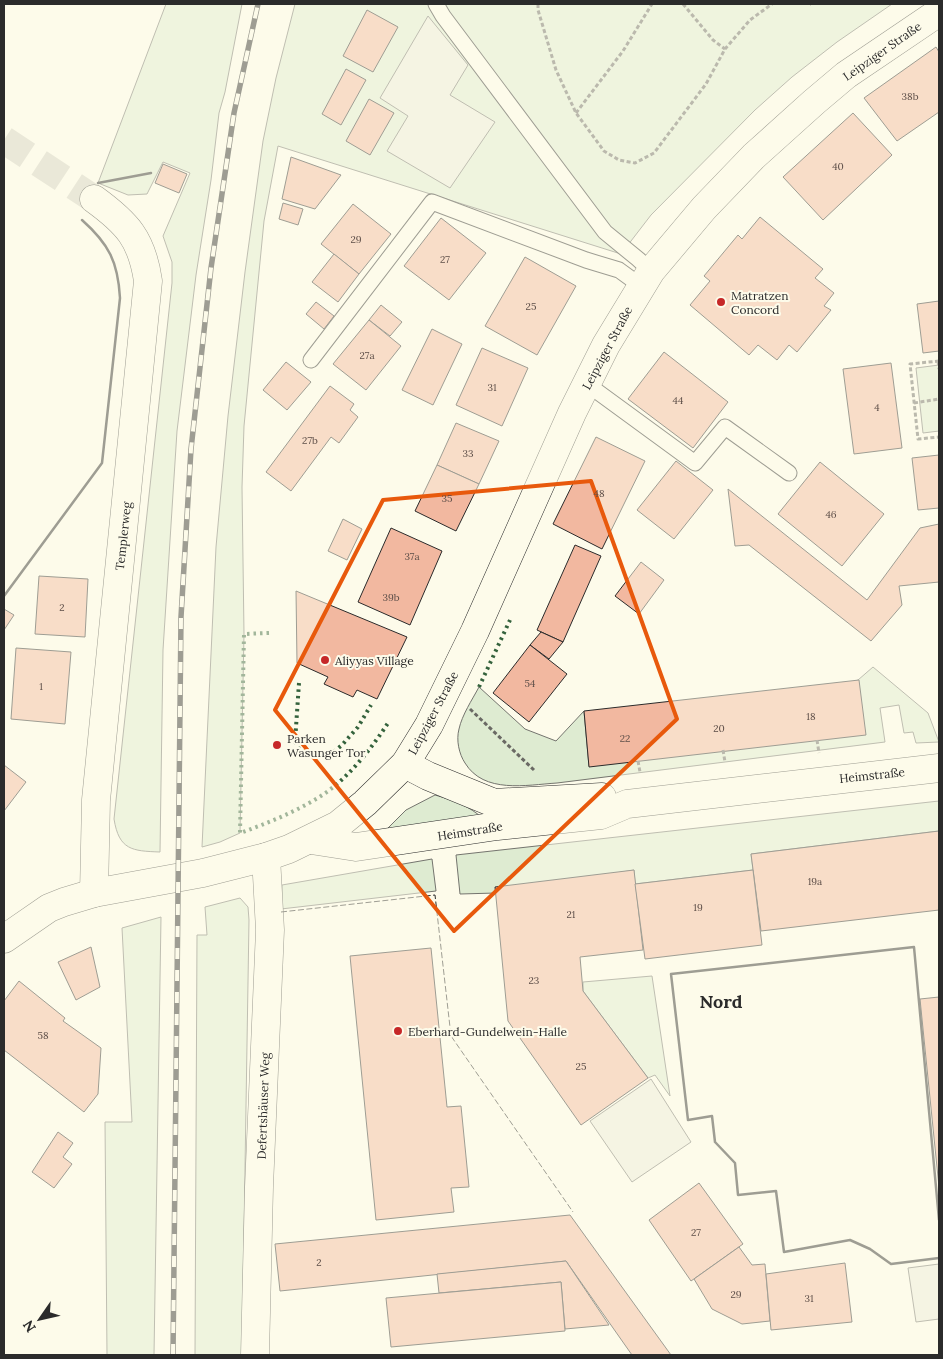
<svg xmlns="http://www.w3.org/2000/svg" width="943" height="1359" viewBox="0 0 943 1359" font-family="Lora,serif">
<rect width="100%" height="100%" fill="#fdfbea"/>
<g fill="#deebd1" stroke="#74746e">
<path d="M166,4H242L225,92L219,113L211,180L196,275L177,431L163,650L160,852C132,851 119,850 114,819L172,283V262L163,236L190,173L163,162L147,194L128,195L98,183Z"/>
<polygon points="295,4 892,4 837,42 792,77 755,110 651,215 621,254 278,146 264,221 244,426 242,487 244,634 240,833 220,842 202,847 216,547 228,416 245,272 263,141 276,78"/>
<polygon points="939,365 939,431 923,433 916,368"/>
<path d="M873,667L928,713L939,742L916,743L913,732L904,733L899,705L880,708L885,742L557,783C526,785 484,794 465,763C459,754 456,740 459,729C462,715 472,700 479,687L525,729L556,741L584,711L589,766L858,680Z"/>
<path d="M435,795C456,801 467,805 484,819L381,835L406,810Z"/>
<polygon points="939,801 939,831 751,854 753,870 635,884 634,870 496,893 460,894 456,855"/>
<polygon points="432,859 436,891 281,909 282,885"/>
<polygon points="240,898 248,907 249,920 242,1355 195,1355 197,935 207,935 205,907"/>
<polygon points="161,917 154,1355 107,1355 105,1122 132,1122 122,928"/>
<polygon points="652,976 670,1096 655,1075 648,1078 583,991 583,982"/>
</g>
<g fill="#eceadb" stroke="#74746e">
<polygon points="428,16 468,65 450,95 495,122 450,188 387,151 408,116 380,98"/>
<polygon points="651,1079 691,1142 632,1182 590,1121"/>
<polygon points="939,1264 939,1319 916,1322 908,1268"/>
</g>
<g fill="#f2b8a0" stroke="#2b2b2b">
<polygon points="367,10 398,27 373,72 343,56"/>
<polygon points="936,47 939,52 939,112 897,141 864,98"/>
<polygon points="346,69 366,80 341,125 322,114"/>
<polygon points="369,99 394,113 370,155 346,141"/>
<polygon points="853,113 892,155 823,220 783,177"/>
<polygon points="291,157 341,175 315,209 282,199"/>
<polygon points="163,164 187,174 179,193 155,183"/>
<polygon points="283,203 303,209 298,225 279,219"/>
<polygon points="353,204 391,234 359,274 321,244"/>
<polygon points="760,217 823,269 815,278 834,293 824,306 831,310 797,352 789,345 777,360 758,345 749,355 690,305 710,281 704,276 738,235 742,239"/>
<polygon points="441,218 486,253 449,300 404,266"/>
<polygon points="334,254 359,274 338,302 312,282"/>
<polygon points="525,257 576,286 537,355 485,326"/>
<polygon points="939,301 939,351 923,353 917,304"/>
<polygon points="316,302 334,316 324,329 306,314"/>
<polygon points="381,305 402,322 390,336 369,320"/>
<polygon points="369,320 401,346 366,390 333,364"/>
<polygon points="432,329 462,344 433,405 402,390"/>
<polygon points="482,348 528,368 502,426 456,405"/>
<polygon points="664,352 728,402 693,448 628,399"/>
<polygon points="286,362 311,382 287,410 263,390"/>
<polygon points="891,363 902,448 854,454 843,369"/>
<polygon points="330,386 354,404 350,410 358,417 339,443 331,437 291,491 266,472"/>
<polygon points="456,423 499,441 479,484 437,465"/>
<polygon points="596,437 645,461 602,549 553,524"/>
<polygon points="939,455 939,508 918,510 912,458"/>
<polygon points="676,461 713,490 674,539 637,510"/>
<polygon points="820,462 884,514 842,566 778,514"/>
<polygon points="437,465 479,484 456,531 415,511"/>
<polygon points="728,489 867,600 920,528 939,524 939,582 899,586 902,605 871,641 749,545 735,546"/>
<polygon points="343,519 362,529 347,560 328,551"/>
<polygon points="391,528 442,551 410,625 358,602"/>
<polygon points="575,545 601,556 563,642 537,630"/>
<polygon points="641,562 664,580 639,614 615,596"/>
<polygon points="39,576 88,579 85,637 35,634"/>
<polygon points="296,591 407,637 377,699 357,690 353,697 324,684 328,677 297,663"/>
<polygon points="4,609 14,615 4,630"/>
<polygon points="541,632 563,642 549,659 530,645"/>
<polygon points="530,645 567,674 529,722 493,693"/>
<polygon points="16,648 71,652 65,724 11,719"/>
<polygon points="859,680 866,735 589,767 584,711"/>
<polygon points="4,765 26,782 4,811"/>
<polygon points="939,831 939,910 761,931 751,854"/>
<polygon points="634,870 643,950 580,957 583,991 648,1078 581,1125 508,1021 495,887"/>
<polygon points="753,870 762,945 645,959 635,884"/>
<polygon points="91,947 100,987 76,1000 58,962"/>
<polygon points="431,948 447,1107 461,1106 469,1187 451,1188 454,1212 376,1220 350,956"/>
<polygon points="19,981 65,1018 63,1021 101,1048 98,1094 84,1112 4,1050 4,1001"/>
<polygon points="939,997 939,1187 920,999"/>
<polygon points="58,1132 73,1143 63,1157 72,1164 54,1188 32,1172"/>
<polygon points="699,1183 743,1244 691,1281 649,1220"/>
<polygon points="570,1215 671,1355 632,1355 566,1261 280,1291 275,1244"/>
<polygon points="739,1247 752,1265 765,1264 770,1321 742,1324 712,1309 694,1279"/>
<polygon points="566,1261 609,1325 565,1329 561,1282 439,1293 437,1274"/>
<polygon points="845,1263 852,1322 771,1330 766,1274"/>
<polygon points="561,1282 565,1331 391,1347 386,1298"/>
</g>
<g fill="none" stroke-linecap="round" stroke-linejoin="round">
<polyline stroke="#d3d1c4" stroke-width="28" stroke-dasharray="28 14" stroke-linecap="butt" points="4,140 94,199"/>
<defs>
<g id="service">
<polyline points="436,4 443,16 605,232 638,259 651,271"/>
<polyline points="311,360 432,202 586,260 619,270 641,286"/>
<polyline points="587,384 695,463 725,427 789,473"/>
</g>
<g id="minor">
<path d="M94,199C127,223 142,239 148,281L96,800L94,893"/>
<polyline points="405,764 428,776 494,803 602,797"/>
<polyline points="311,840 356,847 497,826 601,815 627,804 939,768"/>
<polyline points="255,1355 259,1187 270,930 266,857"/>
</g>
<polyline id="secondary" points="4,939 49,908 64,902 94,893 203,873 266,857 289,849 338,825 365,803 405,764 429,725 475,631 572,413 606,345 651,271 704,208 754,156 814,102 846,75 939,12"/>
</defs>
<use href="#service" stroke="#2b2b2b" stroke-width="17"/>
<use href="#minor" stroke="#2b2b2b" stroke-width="29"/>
<use href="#secondary" stroke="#2b2b2b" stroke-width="29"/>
<g stroke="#6a6964" stroke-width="3" stroke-dasharray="4 2.5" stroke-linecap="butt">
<polyline points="538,4 538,10 556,70 576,113 604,151 619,160 635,163 654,153 706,84 725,49 750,20 772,4"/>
<polyline points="683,4 713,40 725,49"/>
<polyline points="810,4 811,4"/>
<polyline points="576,113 623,51 652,4"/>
<polyline points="938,361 939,369"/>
<polyline points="939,361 910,364 918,439 939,437"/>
<polyline points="914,403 939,399"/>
<polyline points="470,709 534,770"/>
<polyline points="817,740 819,753"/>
<polyline points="723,750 725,762"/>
<polyline points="638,761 640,772"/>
</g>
<use href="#service" stroke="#fdfbea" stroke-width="15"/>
<use href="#minor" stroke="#fdfbea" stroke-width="28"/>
<use href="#secondary" stroke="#fdfbea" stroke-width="28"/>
<defs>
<polyline id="rail" points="173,1355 181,617 191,449 211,268 234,113 258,4"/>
</defs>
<use href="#rail" stroke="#2b2b2b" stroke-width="5.5"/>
<use href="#rail" stroke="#fdfbea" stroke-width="4" stroke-dasharray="11" stroke-linecap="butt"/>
<g stroke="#34623c" stroke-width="4" stroke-dasharray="2.5 4" stroke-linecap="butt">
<path d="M269,633L244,634L240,833C268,823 298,811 324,794C350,776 371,749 388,723"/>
<polyline points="299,683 295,742 300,750 312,755 331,754 342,745 358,727 371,705"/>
<polyline points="479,687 510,620"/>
</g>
<polyline stroke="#2b2b2b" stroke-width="1" stroke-dasharray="6 2.5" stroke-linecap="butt" points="281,912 435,895 451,1036 573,1212"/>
<g stroke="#2b2b2b" stroke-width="2.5">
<polyline points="98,183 151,173"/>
<path d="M4,596L102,463L120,298C118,262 109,244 82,220"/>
<polyline points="939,1220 914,947 671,974 688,1120 712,1116 715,1142 735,1163 738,1195 776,1191 784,1252 850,1240 870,1249 891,1264 939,1258"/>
</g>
</g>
<path d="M0 0H943V1359H0ZM591,481L677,719L454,931L275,710L383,500Z" fill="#fdfbea" fill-opacity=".55" fill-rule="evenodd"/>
<path fill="none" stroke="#e8590c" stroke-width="4" stroke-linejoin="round" d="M591,481L677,719L454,931L275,710L383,500Z"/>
<g fill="#c62828" stroke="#fdfbea" stroke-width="2">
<circle cx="721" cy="302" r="5"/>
<circle cx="325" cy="660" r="5"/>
<circle cx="277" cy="745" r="5"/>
<circle cx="398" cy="1031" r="5"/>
</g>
<g text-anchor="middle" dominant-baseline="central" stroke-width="4" stroke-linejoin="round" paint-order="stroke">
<g font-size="10" fill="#5d4e48">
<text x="910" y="96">38b</text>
<text x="838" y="166">40</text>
<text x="356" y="239">29</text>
<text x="445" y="259">27</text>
<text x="531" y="306">25</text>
<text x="367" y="355">27a</text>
<text x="492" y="387">31</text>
<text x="678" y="400">44</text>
<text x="877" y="407">4</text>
<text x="310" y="440">27b</text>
<text x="468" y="453">33</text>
<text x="599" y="493">48</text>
<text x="447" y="498">35</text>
<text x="831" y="514">46</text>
<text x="412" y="556">37a</text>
<text x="391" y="597">39b</text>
<text x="62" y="607">2</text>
<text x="530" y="683">54</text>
<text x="41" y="686">1</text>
<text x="811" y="716">18</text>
<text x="719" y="728">20</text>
<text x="625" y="738">22</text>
<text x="815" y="881">19a</text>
<text x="698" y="907">19</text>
<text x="571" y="914">21</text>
<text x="534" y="980">23</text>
<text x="43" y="1035">58</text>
<text x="581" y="1066">25</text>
<text x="696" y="1232">27</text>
<text x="319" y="1262">2</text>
<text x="736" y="1294">29</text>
<text x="809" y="1298">31</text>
</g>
<g font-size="12" fill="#2b2b2b" stroke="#fdfbea">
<text transform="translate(882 51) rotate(-35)">Leipziger Straße</text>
<text transform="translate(607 348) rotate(-62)">Leipziger Straße</text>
<text transform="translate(123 536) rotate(-84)">Templerweg</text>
<text transform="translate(433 713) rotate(-62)">Leipziger Straße</text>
<text transform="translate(872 775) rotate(-6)">Heimstraße</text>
<text transform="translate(470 831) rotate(-9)">Heimstraße</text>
<text transform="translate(263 1106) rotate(-88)">Defertshäuser Weg</text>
</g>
<g font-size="12" fill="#2b2b2b" stroke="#fdfbea" text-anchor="start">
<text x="731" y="295">Matratzen<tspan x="731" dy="14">Concord</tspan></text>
<text x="335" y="660">Aliyyas Village</text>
<text x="287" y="738">Parken<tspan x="287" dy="14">Wasunger Tor</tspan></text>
<text x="408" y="1031">Eberhard-Gundelwein-Halle</text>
</g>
<g font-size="18" font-weight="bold" fill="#2b2b2b" stroke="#fdfbea">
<text x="721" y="1001">Nord</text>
</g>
</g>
<rect width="943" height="1359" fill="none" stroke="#2b2b2b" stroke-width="10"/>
<g transform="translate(40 1319) rotate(236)" stroke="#fdfbea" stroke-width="4" paint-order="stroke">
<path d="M0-4L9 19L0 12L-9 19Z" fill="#2b2b2b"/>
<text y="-8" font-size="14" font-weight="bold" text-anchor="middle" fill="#2b2b2b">N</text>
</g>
</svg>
